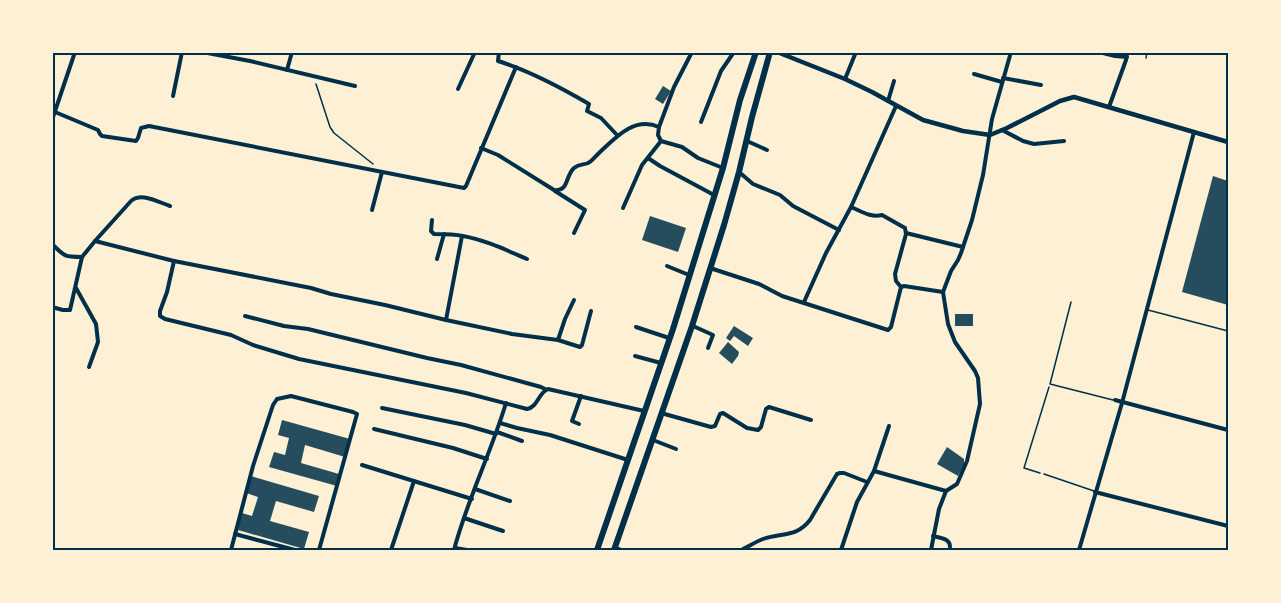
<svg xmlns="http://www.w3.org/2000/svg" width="1281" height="603" viewBox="0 0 1281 603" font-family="Ubuntu,sans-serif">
<rect width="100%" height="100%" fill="#fdf0d5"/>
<g fill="#264d5e">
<polygon points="663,86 671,91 663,104 655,99"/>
<polygon points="1213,176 1228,181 1228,305 1182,292"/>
<polygon points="650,216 686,228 678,252 642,240"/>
<rect x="955" y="314" width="18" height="12"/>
<polygon points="734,326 753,338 748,346 734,336 730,341 726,338"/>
<polygon points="728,342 739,352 738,356 732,364 719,353"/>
<polygon points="282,420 350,439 345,457 305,445 301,463 339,474 337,486 269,467 274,452 285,455 289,438 278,435"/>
<polygon points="947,447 964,459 964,465 958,476 937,464"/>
<polygon points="251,476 319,496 314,512 276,501 270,521 309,532 304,549 238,530 242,513 252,516 258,497 246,493"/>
</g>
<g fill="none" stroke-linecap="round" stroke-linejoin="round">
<g stroke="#003049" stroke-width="1.5">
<polyline points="316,84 330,127 334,133 373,164"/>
<polyline points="1040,473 1024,468 1049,387"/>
</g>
<g stroke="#003049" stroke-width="1.5">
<polyline points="1146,58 1147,52"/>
<polyline points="1071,302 1050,384 1113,400"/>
<polyline points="1148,310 1228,331"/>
<polyline points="1044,474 1094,491"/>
</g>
<g stroke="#003049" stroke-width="4">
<polyline points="202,52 250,61 355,86"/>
<path d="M499,52L498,61C530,71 560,87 589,104L587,111L601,118L617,135"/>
<polyline points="1099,52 1115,56 1127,57"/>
<polyline points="287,70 292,52"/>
<polyline points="974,74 1002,82"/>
<polyline points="1003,78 1041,85"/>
<polyline points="845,79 856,52"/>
<polyline points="458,89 475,52"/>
<polyline points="173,96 182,52"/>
<polyline points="888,101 894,81"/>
<polyline points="1109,107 1126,60 1127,52"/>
<polyline points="55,112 98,130 100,134 102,136 136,141 138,138 141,128 149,126 464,188 466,186 516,67"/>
<polyline points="52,120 75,52"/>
<polyline points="701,122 721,71 734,52"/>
<polyline points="659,127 674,87 692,52"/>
<polyline points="1002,130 1023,141 1034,144 1064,141"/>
<polyline points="747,141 767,150"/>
<path d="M481,148L498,155L554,190C569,192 565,176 574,168C579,164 583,165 588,163C591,162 595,157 598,154C615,138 634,116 659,127L658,135L661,141L682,147L698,158L723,168"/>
<polyline points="648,158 660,166 714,195"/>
<polyline points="739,172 753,184 780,195 793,206 839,230"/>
<polyline points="555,191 585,210 574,233"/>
<path d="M851,207C861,211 871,218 882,215L905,228L906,234L895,274L896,281L901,287"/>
<polyline points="623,208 642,165 661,141"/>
<polyline points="372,210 382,172"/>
<path d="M432,220L431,231L434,234C444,234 454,234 463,236C485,240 506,250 527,259"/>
<polyline points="906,233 963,247"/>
<polyline points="95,241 174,261 311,288 331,294 385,305 446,320 512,334 558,340 580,347 582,345 591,311"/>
<path d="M52,244C65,257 65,257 82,257"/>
<polyline points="437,259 444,234"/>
<path d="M174,261L167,292L160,311V316L165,319L231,335L253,345L299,359L466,393L527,409C538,407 538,393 548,389L644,411"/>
<polyline points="667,266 689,275"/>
<polyline points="710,268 759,284 782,296 888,330 891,327 901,287 904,286 943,292"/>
<polyline points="76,288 96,324 98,342 89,367"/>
<polyline points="804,302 826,253 851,207 896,106"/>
<path d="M52,307L63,310H70L82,257L95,241L131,201C142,192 158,202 170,206"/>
<polyline points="245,316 284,326 308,329 427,358 461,365 541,387 545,389"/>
<polyline points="446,320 462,236"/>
<polyline points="693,326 713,335 708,348"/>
<polyline points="636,327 669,338"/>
<polyline points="558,340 565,319 574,300"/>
<polyline points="635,356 661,363"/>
<polyline points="1115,400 1228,430"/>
<polyline points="382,408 465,425 496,434"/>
<polyline points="661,413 711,427 715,426 720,414 723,413 747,428 758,430 761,427 766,409 769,407 811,420"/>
<polyline points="500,423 517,428 550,435 628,460"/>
<polyline points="579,424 572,421 581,396"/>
<polyline points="374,429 453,448 487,459"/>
<polyline points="497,432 522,441"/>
<polyline points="653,440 676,449"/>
<polyline points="362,465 472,499"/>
<polyline points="874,471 946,491"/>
<polyline points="475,489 510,501"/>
<polyline points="1095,492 1228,526"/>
<polyline points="464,518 503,531"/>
<polyline points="235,534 295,550"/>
<path d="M933,536C940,538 950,538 950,547"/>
<polyline points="455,548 467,550"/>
<polyline points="615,548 621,550"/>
<polyline points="231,550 253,466 273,405 277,399 291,396 353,412 357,414 319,550"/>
<polyline points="391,550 414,481"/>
<path d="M454,550C467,500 491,453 506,403"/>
<path d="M741,550C748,547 755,542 763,539C782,532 796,538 810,520L837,474L840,473H844L867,482"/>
<polyline points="841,550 857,502 874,471 889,426"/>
<polyline points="931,550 939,509 946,491 957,484 967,461 980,404 978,378 975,371 955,342 948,324 943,292 951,271 958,260 961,253 972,220 983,175 992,119 1011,52"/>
<polyline points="1079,550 1122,403 1194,132"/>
</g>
<polyline stroke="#003049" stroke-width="4.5" points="777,52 845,79 872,92 923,120 963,131 990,135 1007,128 1060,101 1074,97 1228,142"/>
<g stroke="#003049" stroke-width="6">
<polyline points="597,550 673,329 723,168 740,100 756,52"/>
<polyline points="614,550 692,326 724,225 739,172 752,117 770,52"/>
</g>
</g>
<rect width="1281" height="603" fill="none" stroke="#fdf0d5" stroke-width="108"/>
<rect x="54" y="54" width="1173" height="495" fill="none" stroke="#003049" stroke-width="2"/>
</svg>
